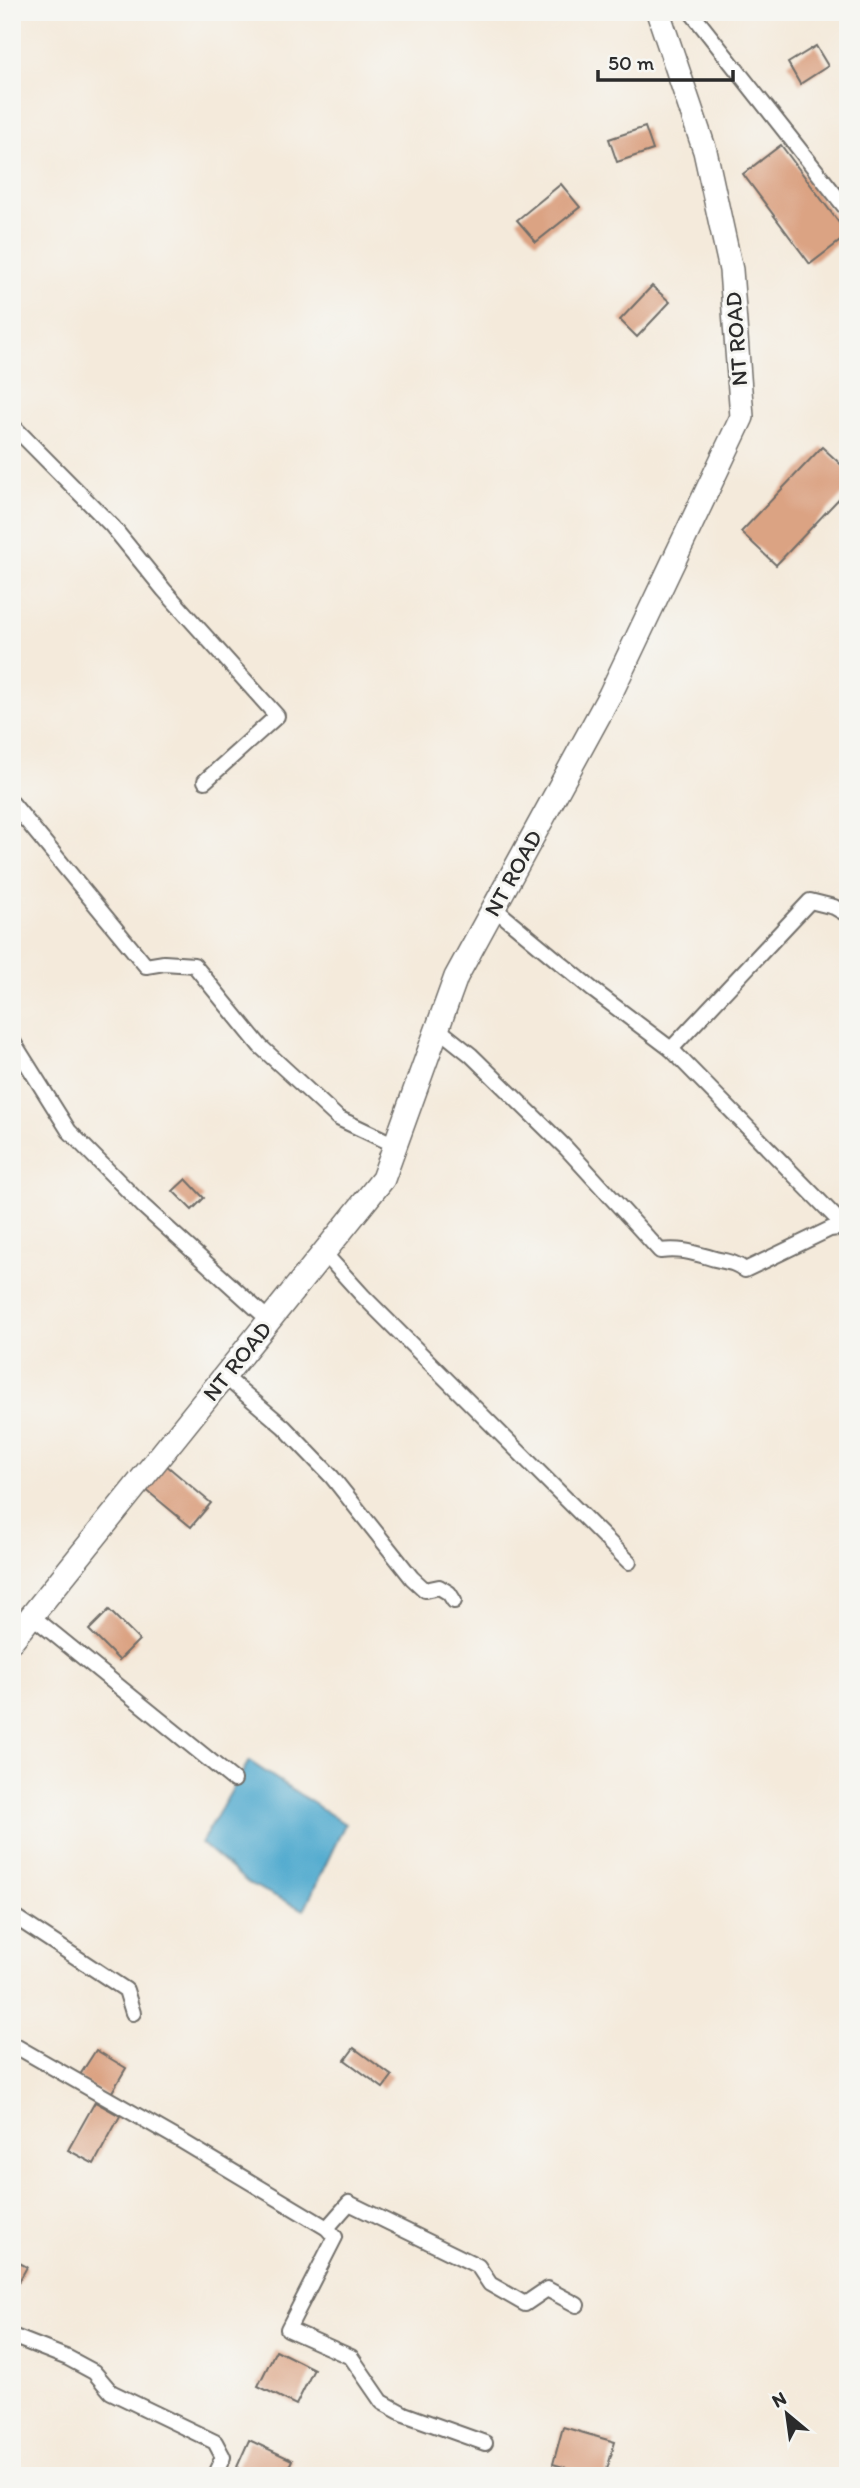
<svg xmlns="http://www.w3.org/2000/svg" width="860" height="2488" viewBox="0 0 860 2488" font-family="Itim,sans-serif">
<rect width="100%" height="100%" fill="#f6f6f2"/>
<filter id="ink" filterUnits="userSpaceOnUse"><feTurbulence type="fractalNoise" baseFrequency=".0143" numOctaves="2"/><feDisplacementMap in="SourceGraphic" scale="14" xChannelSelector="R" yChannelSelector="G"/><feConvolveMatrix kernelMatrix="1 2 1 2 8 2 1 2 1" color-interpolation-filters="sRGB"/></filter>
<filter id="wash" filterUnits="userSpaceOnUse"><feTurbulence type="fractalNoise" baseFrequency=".00686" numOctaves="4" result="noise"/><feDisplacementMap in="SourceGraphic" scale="28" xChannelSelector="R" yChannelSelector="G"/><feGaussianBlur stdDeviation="1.57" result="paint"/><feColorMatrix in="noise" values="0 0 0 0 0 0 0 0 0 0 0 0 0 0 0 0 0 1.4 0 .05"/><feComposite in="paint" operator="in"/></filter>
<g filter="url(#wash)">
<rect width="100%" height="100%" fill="#f4eadb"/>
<polygon fill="#52abcf" stroke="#3e6b7d" stroke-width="2" points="249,1761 345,1824 304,1910 248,1883 201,1843"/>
<g id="blocks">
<g fill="#dba383">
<polygon points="816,46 828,66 800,84 788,63"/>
<polygon points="645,127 653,150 617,162 609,139"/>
<polygon points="781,145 848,235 810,264 743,174"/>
<polygon points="561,184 580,207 536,242 517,220"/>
<polygon points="652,286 670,302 637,337 620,320"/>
<polygon points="822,447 848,471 848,489 776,565 741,532"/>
<polygon points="186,1179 204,1198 192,1210 173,1191"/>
<polygon points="166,1465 211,1503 191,1527 145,1489"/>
<polygon points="109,1610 139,1640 119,1660 89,1630"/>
<polygon points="354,2048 392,2076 383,2088 345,2060"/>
<polygon points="96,2050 126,2068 109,2097 78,2078"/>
<polygon points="95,2102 120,2116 94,2164 68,2150"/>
<polygon points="12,2259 27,2267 12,2294"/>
<polygon points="276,2350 314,2369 296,2405 258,2386"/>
<polygon points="563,2427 615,2442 605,2476 594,2476 553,2464"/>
<polygon points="249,2440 292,2460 285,2476 233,2476"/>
</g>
</g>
</g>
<g filter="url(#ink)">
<use href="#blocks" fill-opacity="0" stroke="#716e69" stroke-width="2"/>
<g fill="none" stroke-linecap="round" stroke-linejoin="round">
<defs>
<g id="street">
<polyline points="691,12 848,211"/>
<polyline points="12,425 112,526 164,590 277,716 205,781"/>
<polyline points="12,803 146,966 164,963 194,965 260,1046 338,1118 395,1145"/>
<polyline points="494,908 593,990 671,1049 810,901 834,907 848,915"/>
<path d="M437,1028L471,1055L566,1148L660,1251C681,1248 694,1253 715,1259C727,1262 735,1262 745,1270L830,1229L845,1227L848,1229"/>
<polyline points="12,1040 69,1131 143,1206 269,1320"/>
<polyline points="671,1049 845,1227"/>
<polyline points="324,1253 363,1296 629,1562"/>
<polyline points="224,1376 284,1427 332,1477 412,1578 425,1590 439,1587 449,1593 454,1601"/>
<polyline points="32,1616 234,1780"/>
<polyline points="12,1863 12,1867"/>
<polyline points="12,1915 126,1990 133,2013"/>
<polyline points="12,2044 180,2140 327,2228 335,2237 288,2329 351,2357 382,2402 404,2414 485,2443"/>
<polyline points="327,2228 349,2203 478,2266 490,2284 525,2304 547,2289 577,2305"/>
<polyline points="12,2336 68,2358 94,2372 111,2392 215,2442 223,2457 214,2476"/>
</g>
<polyline id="primary" points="12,1640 383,1179 456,977 610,695 742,417 731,270 705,151 658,12"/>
</defs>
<use href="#street" stroke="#716e69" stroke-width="18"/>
<use href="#primary" stroke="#716e69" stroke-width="26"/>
<use href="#street" stroke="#fff" stroke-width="14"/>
<use href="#primary" stroke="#fff" stroke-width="23"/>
</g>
</g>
<g text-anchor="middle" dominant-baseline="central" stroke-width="6" stroke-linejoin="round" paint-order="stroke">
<g font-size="23" fill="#2b2b2b" stroke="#f6f6f2">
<text transform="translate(736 339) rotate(-94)">NT ROAD</text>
<text transform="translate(513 873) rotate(-61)">NT ROAD</text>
<text transform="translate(237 1361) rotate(-51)">NT ROAD</text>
</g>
</g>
<rect width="860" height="2488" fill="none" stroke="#f6f6f2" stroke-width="42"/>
<g transform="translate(787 2414) rotate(331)" stroke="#f6f6f2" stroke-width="5" paint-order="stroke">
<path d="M0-5L12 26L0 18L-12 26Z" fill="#2b2b2b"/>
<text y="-10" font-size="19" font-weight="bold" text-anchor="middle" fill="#2b2b2b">N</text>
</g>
<path d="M598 70v10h135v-10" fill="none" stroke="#2b2b2b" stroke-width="3.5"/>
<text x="608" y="70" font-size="21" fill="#2b2b2b" stroke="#f6f6f2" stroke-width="5" paint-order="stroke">50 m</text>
</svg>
